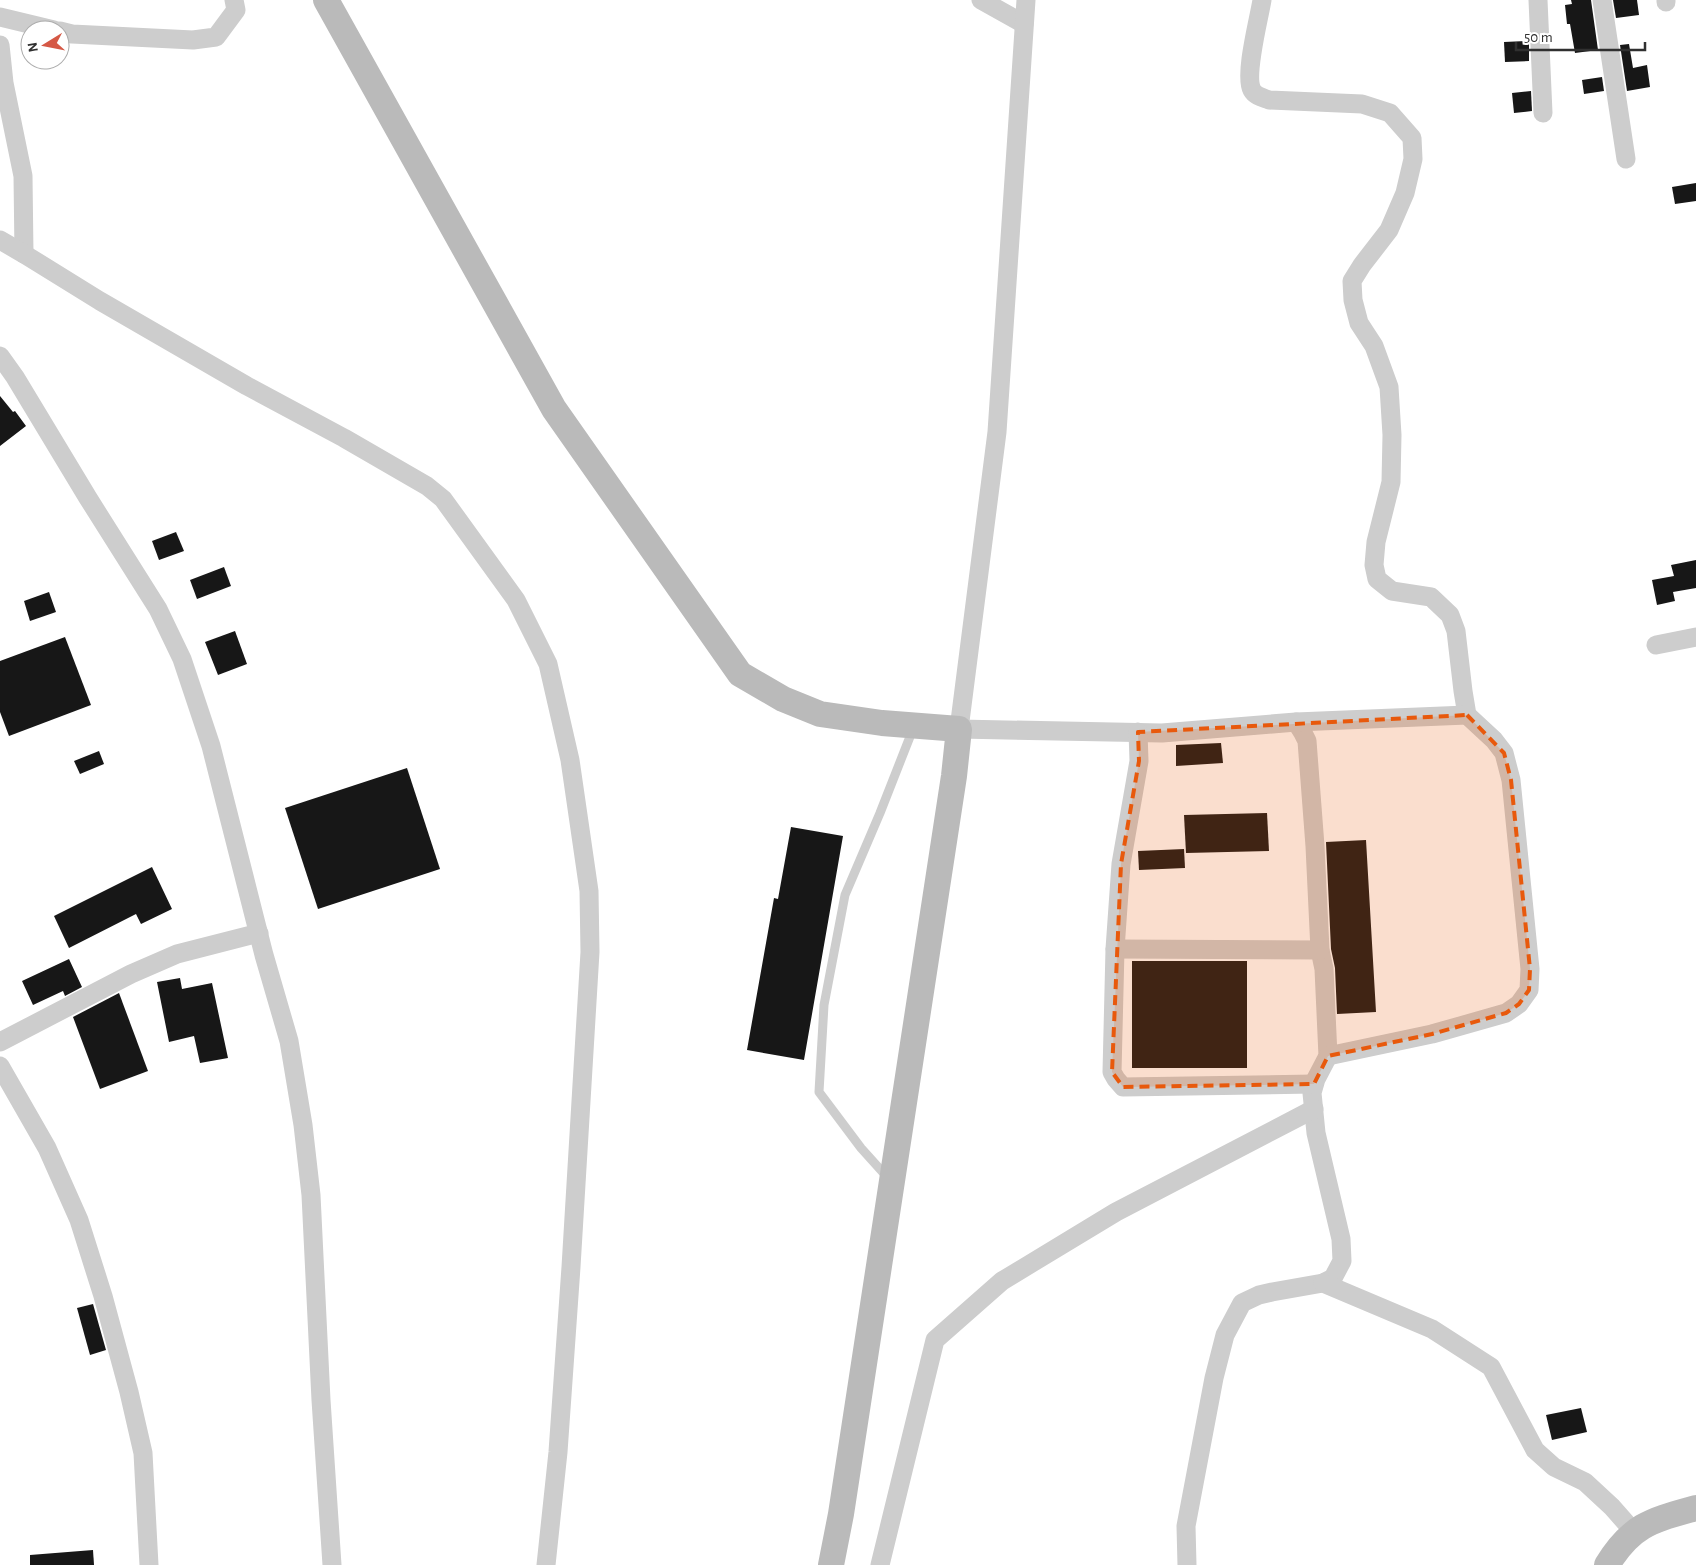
<svg xmlns="http://www.w3.org/2000/svg" width="1696" height="1565" viewBox="0 0 1696 1565" font-family="'Alegreya Sans',sans-serif">
<rect width="100%" height="100%" fill="#fff"/>
<g fill="#171717">
<polygon points="1571,0 1591,0 1598,50 1575,53 1570,24 1567,24 1565,5 1572,4"/>
<polygon points="1613,0 1637,0 1639,15 1616,18"/>
<polygon points="1529,41 1529,61 1505,62 1504,42"/>
<polygon points="1629,44 1633,68 1647,65 1650,87 1627,91 1620,45"/>
<polygon points="1602,77 1604,91 1584,94 1582,80"/>
<polygon points="1531,91 1532,111 1514,113 1512,93"/>
<polygon points="1696,183 1696,201 1675,204 1672,187"/>
<polygon points="0,396 13,412 15,411 26,426 0,446"/>
<polygon points="176,532 184,551 159,560 152,541"/>
<polygon points="1696,560 1696,588 1673,592 1675,601 1657,605 1652,580 1674,576 1671,565"/>
<polygon points="224,567 231,586 197,599 190,580"/>
<polygon points="49,592 56,612 30,621 24,601"/>
<polygon points="235,631 247,664 218,675 205,642"/>
<polygon points="65,637 91,705 9,736 0,712 0,661"/>
<polygon points="1221,743 1223,763 1176,766 1176,745"/>
<polygon points="99,751 104,764 80,774 74,761"/>
<polygon points="407,768 440,869 318,909 285,808"/>
<polygon points="1267,813 1269,851 1186,853 1184,815"/>
<polygon points="791,827 843,836 804,1060 747,1050 774,898 778,899"/>
<polygon points="1366,840 1376,1012 1337,1014 1335,968 1331,949 1326,842"/>
<polygon points="1184,849 1185,868 1139,870 1138,851"/>
<polygon points="152,867 172,909 141,924 136,914 69,948 54,916"/>
<polygon points="69,959 82,987 65,996 63,991 33,1005 22,981"/>
<rect x="1132" y="961" width="115" height="107"/>
<polygon points="180,978 182,989 212,983 228,1058 200,1063 194,1036 169,1042 157,982"/>
<polygon points="119,993 148,1071 100,1089 73,1017"/>
<polygon points="93,1304 106,1350 90,1355 77,1308"/>
<polygon points="1581,1408 1587,1432 1552,1440 1546,1415"/>
<polygon points="93,1550 94,1565 30,1565 30,1555"/>
</g>
<g fill="none" stroke-linecap="round" stroke-linejoin="round">
<polyline stroke="#cdcdcd" stroke-width="9" points="888,1178 861,1148 819,1092 824,1005 845,895 880,813 913,729"/>
<g stroke="#cdcdcd" stroke-width="19">
<polyline points="981,0 1024,24"/>
<polyline points="1026,0 997,432 959,729 1162,733 1296,722 1303,733 1307,741 1315,846 1320,950 1324,969 1328,1056 1316,1079 1312,1093 1316,1133 1341,1239 1342,1261 1333,1278 1323,1283 1272,1292 1259,1295 1242,1303 1225,1335 1214,1378 1186,1526 1187,1565"/>
<path d="M1262,0C1259,19 1244,75 1252,90C1255,96 1264,98 1269,100L1362,104L1390,113L1412,138L1413,159L1405,193L1389,230L1362,265L1352,281L1353,300L1359,323L1374,346L1389,387L1392,435L1391,482L1376,542L1374,565L1377,579L1392,591L1431,597L1450,615L1456,631L1463,691L1467,715L1494,740L1504,753L1511,780L1530,969L1529,990L1519,1004L1506,1013L1432,1034L1328,1056"/>
<polyline points="1538,0 1543,113"/>
<polyline points="1602,0 1626,159"/>
<polyline points="1666,0 1666,2"/>
<polyline points="0,17 54,30"/>
<polyline points="60,31 72,34 193,40 216,37 236,10 234,0"/>
<polyline points="0,45 4,83 23,176 24,254"/>
<polyline points="0,240 24,254 100,301 247,386 344,438 427,486 443,499 516,600 548,664 570,760 589,891 590,952 571,1267 558,1452 546,1565"/>
<polyline points="0,356 15,377 88,498 158,609 182,659 211,746 264,955 289,1041 303,1125 311,1195 321,1400 332,1565"/>
<polyline points="1656,645 1696,637"/>
<polyline points="1296,722 1467,715"/>
<polyline points="1138,732 1139,761 1121,864 1115,949 1112,1072 1116,1079 1123,1087 1314,1084"/>
<polyline points="1115,949 1320,950"/>
<polyline points="0,1042 131,974 177,954 259,933"/>
<polyline points="0,1066 47,1148 79,1220 103,1296 129,1392 143,1453 149,1565"/>
<polyline points="1323,1283 1432,1329 1491,1367 1535,1450 1554,1467 1585,1482 1612,1507 1634,1532"/>
<polyline points="880,1565 935,1340 1002,1281 1116,1212 1314,1109"/>
</g>
<g stroke="#bababa" stroke-width="26">
<polyline points="326,0 554,409 740,674 783,699 820,714 882,723 959,729 954,776 841,1514 831,1565"/>
<path d="M1607,1565C1632,1524 1653,1520 1696,1508"/>
</g>
</g>
<path fill="#e8590c" fill-opacity="0.2" stroke="#e8590c" stroke-width="4" stroke-dasharray="10 6" stroke-linejoin="round" d="M1467,715L1504,753L1511,780L1530,969L1529,990L1519,1004L1506,1013L1432,1034L1328,1056L1314,1084L1123,1087L1112,1072L1121,864L1139,761L1138,732Z"/>
<g transform="translate(45 45) rotate(260)"><circle r="24" fill="#ffffff" stroke="#acacac"/>
<path d="M0-4L9 19L0 12L-9 19Z" fill="#d55845"/>
<text y="-8" font-size="14" font-weight="bold" text-anchor="middle" fill="#303030">N</text>
</g>
<path d="M1516 42v8h129v-8" fill="none" stroke="#303030" stroke-width="2.5"/>
<text x="1524" y="42" font-size="15" fill="#303030" stroke="#ffffff" stroke-width="4" paint-order="stroke">50 m</text>
</svg>
